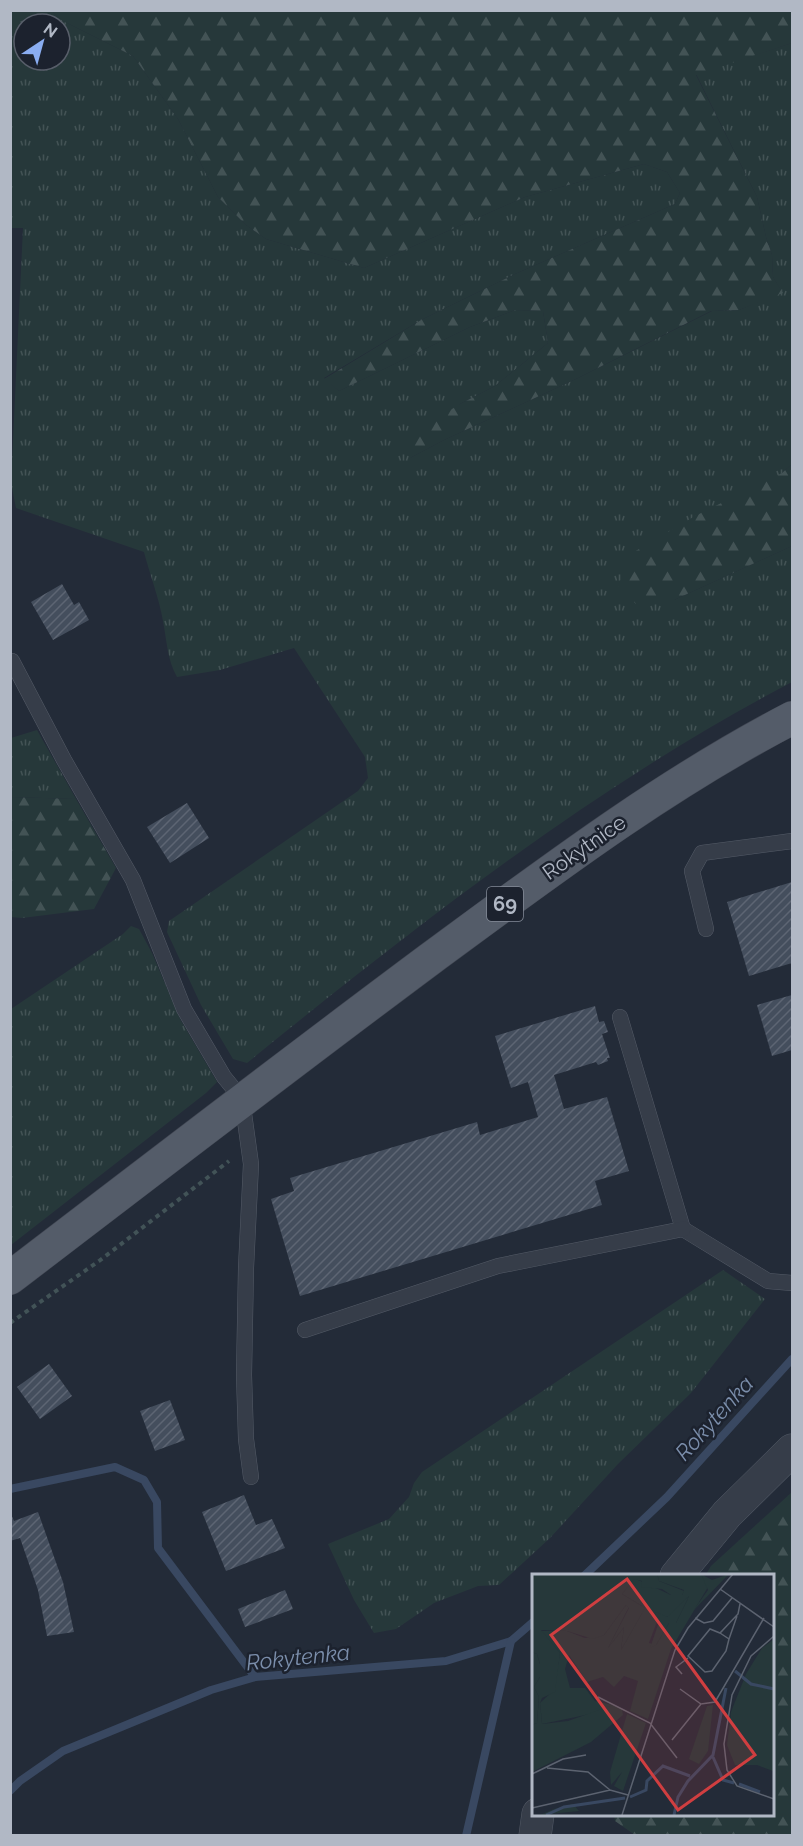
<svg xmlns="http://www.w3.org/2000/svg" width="803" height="1846" viewBox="0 0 803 1846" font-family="Raleway,sans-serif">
<defs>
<pattern id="grass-tufts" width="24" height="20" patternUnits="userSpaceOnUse" patternTransform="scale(1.5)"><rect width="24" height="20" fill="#26383a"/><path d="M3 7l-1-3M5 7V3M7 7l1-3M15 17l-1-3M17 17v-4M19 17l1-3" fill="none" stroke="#435355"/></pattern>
<pattern id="forest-firs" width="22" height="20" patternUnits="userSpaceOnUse" patternTransform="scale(1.5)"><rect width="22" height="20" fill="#26383a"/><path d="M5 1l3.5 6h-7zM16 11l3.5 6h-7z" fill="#435355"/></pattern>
<pattern id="building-hatch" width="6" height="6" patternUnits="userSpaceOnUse" patternTransform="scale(1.5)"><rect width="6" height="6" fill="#444e5d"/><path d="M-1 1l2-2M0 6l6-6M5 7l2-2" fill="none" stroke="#5d6573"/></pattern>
</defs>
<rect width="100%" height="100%" fill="#232b38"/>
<g fill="url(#grass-tufts)" fill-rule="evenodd">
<path d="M11,11H52L63,21L133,56L178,119L218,197L246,225L266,239L364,268L525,197L644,164L667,172L680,193L675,204L515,274L421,320L324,378L339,391L470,327L515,310L543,311L548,343L495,386L460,404L410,458L444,440L578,378L712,311L739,310L782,292L773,277L772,255L766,237L757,197L696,74L792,43V464L782,473L674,600L792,546V682C596,785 419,923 247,1063L233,1059L201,1005L167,932L169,921L358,791L368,778L365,757L294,648L220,670L177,677C167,659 167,641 163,621C159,598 150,575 144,552L16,508L11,483L23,228H11ZM24,24H60V60H24Z"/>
<polygon points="37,730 76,799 11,797 11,738"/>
<polygon points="131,926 139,929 152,953 180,1019 217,1082 206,1093 11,1245 11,1009 123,934"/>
<polygon points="723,1270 765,1299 691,1393 618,1464 550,1538 499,1585 478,1586 434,1603 396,1629 374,1633 354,1600 328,1544 389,1519 409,1497 414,1483 422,1472"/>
</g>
<g fill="url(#forest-firs)">
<polygon points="52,11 792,11 792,43 696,75 757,197 766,237 772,255 773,277 783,293 739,310 711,311 578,378 444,440 410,458 401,441 460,404 495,386 548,343 543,311 515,310 470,327 339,391 324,379 421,320 515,274 675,204 680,193 667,172 644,164 525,197 364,268 266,239 246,225 218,197 178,119 133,56 63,21"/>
<polygon points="792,464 792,546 674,600 636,604 618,586 634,552 695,516 782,473"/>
<polygon points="11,797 76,799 116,868 94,909 22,918 11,917"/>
<polygon points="792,1492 792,1835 635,1835 615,1821 614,1815 772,1814 772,1576 705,1576 711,1566"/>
</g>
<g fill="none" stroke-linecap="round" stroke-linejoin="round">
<g stroke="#394861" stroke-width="8">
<polyline points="10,1489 115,1467 144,1480 157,1502 158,1548 255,1677"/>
<polyline points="584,1576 667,1497 792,1359"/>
<polyline points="10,1791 20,1781 63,1751 211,1690 255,1677 446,1661 511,1641 533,1622"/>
<polyline points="466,1836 511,1641"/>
</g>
</g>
<g fill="url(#building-hatch)">
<polygon points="62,584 74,605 79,602 89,620 53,640 31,602"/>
<polygon points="187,803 209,838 170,863 147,827"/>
<polygon points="792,882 792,963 749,976 727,902"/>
<polygon points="792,995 792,1050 772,1056 757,1005"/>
<polygon points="595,1006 599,1022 604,1021 608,1032 602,1034 610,1058 607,1058 608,1061 598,1065 596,1062 554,1075 564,1109 607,1097 629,1171 595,1181 602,1205 300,1296 271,1199 294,1191 290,1178 477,1122 480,1135 538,1117 528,1082 511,1088 495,1036"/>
<polygon points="49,1364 72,1396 40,1419 17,1387"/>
<polygon points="170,1400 185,1440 155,1451 140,1411"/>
<polygon points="244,1495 256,1525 272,1519 285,1548 226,1571 202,1512"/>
<polygon points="10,1512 14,1521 38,1512 63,1582 74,1632 47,1636 38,1590 20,1538 10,1541"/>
<polygon points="285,1590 293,1609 245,1627 238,1609"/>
</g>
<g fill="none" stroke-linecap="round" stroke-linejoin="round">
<defs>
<g id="lane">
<polyline points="12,661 64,760 133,880 184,1009 224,1077 242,1099 251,1164 246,1268 244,1375 246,1439 251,1477"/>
<polyline points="706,929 692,871 702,853 792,841"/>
<polyline points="620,1017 683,1229 768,1281 792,1283"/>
<polyline points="305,1330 498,1266 683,1229"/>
</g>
<g id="street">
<polyline points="676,1576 727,1514 792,1450"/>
<polyline points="535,1836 538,1814"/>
</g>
<path id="primary" d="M10,1278C150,1171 289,1064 430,959C547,873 663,785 792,718"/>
</defs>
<use href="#lane" stroke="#545b67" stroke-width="16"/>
<use href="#street" stroke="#545b67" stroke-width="33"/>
<use href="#primary" stroke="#404652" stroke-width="34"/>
<polyline stroke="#425357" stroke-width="4" stroke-dasharray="4.5 4.5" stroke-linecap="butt" points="10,1323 99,1261 229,1161"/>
<use href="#lane" stroke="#363d49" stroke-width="15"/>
<use href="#street" stroke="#363d49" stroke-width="32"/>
<use href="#primary" stroke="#545c69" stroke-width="33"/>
</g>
<g text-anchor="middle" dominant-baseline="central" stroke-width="5" stroke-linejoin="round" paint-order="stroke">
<rect fill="#1c222e" stroke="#848b98" stroke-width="1.5" x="487" y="887" width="36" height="34" rx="4.5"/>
<g font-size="20" font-weight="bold" fill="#b1b8c5">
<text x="505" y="904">69</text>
</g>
<g font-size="21" fill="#b1b8c5" stroke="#1c222e">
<text transform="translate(584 847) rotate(-35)">Rokytnice</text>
</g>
<g font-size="22" font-style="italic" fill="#7b8eab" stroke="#1c222e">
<text transform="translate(714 1418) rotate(-48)">Rokytenka</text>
<text transform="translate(298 1657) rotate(-6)">Rokytenka</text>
</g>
</g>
<g transform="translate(532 1574)">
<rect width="242" height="242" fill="#232b38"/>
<path d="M125,0H169L176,13L139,75L116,145L98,137L106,107L92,102L82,113L71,103L55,108L37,81L33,95L38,114H53L63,127L81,131L73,137L10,150L8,129L22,116L28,79L9,57H35L53,64L72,61L94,31L97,33L76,74L92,53L89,76L110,39V32L90,20L102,4L139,21H150L152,16L127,7ZM157,22L144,49H137L124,71L117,69L126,45L138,42ZM0,78L5,80L8,90V103L2,113L7,123L5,149L0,151ZM181,131L176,177L167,190L157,185L175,132ZM95,140L114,149L91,217L82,212L90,198L79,211L78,198Z" fill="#26383a" fill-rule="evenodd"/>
<path d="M0,0H125L127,7L152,17L150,21H139L130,15L109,13L110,7L102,5L90,20L113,34L89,76L92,53L76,74L97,34L94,31L72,61L61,65L35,57L9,56L28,79L23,118L10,124L8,129L10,150L36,147L81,131L90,135L91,141L59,168L0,198V151L5,149L7,123L2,113L8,103V90L5,80L0,78ZM169,0L180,6L197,0L161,37L176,16ZM157,22L144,49H137L124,71L118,74L127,48L122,43L124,38L135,43ZM241,66V197L225,191H203L195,171L199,138L214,100L230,74ZM41,230L47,237L8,241L22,235Z" fill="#26383a"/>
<path fill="none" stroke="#394861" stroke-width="3" d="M203,97L219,110L242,115M181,183L191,206L202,209M207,210L228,218M98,223L114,216L115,207L131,192L158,202M14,241L32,233L93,224M142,241L146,223L156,207L181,181L194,114"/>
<path fill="none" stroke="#5c6370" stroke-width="1.5" d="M188,15L242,53M163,44L172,49L181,47L200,24M188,59L197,65L194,77L180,97L173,98L156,82L178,55L188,59L206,40L208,30M242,62L219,82L200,121L192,170L195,196L205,212L242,225M197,65L205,42M150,100L144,93L156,84M148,115L169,130L183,128L232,44M66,123L118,149L145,184M140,166L169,130M15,194L56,198L78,216M0,200L31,185L54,181M0,234L78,216L96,221M90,241L143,76L156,54L201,0"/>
<path fill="#d03e40" fill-opacity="0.15" stroke="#d03e40" stroke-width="3" d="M95,5L223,181L146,236L19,61Z"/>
<rect width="242" height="242" fill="none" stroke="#b1b8c5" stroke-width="3"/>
</g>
<rect width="803" height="1846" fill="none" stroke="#b1b8c5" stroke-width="24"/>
<g transform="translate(42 42) rotate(36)"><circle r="28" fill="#1c222e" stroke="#585e6a" stroke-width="1.5"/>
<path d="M0-4.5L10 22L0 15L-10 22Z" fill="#8aadf1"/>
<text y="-9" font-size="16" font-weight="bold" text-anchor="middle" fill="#b1b8c5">N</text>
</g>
</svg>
